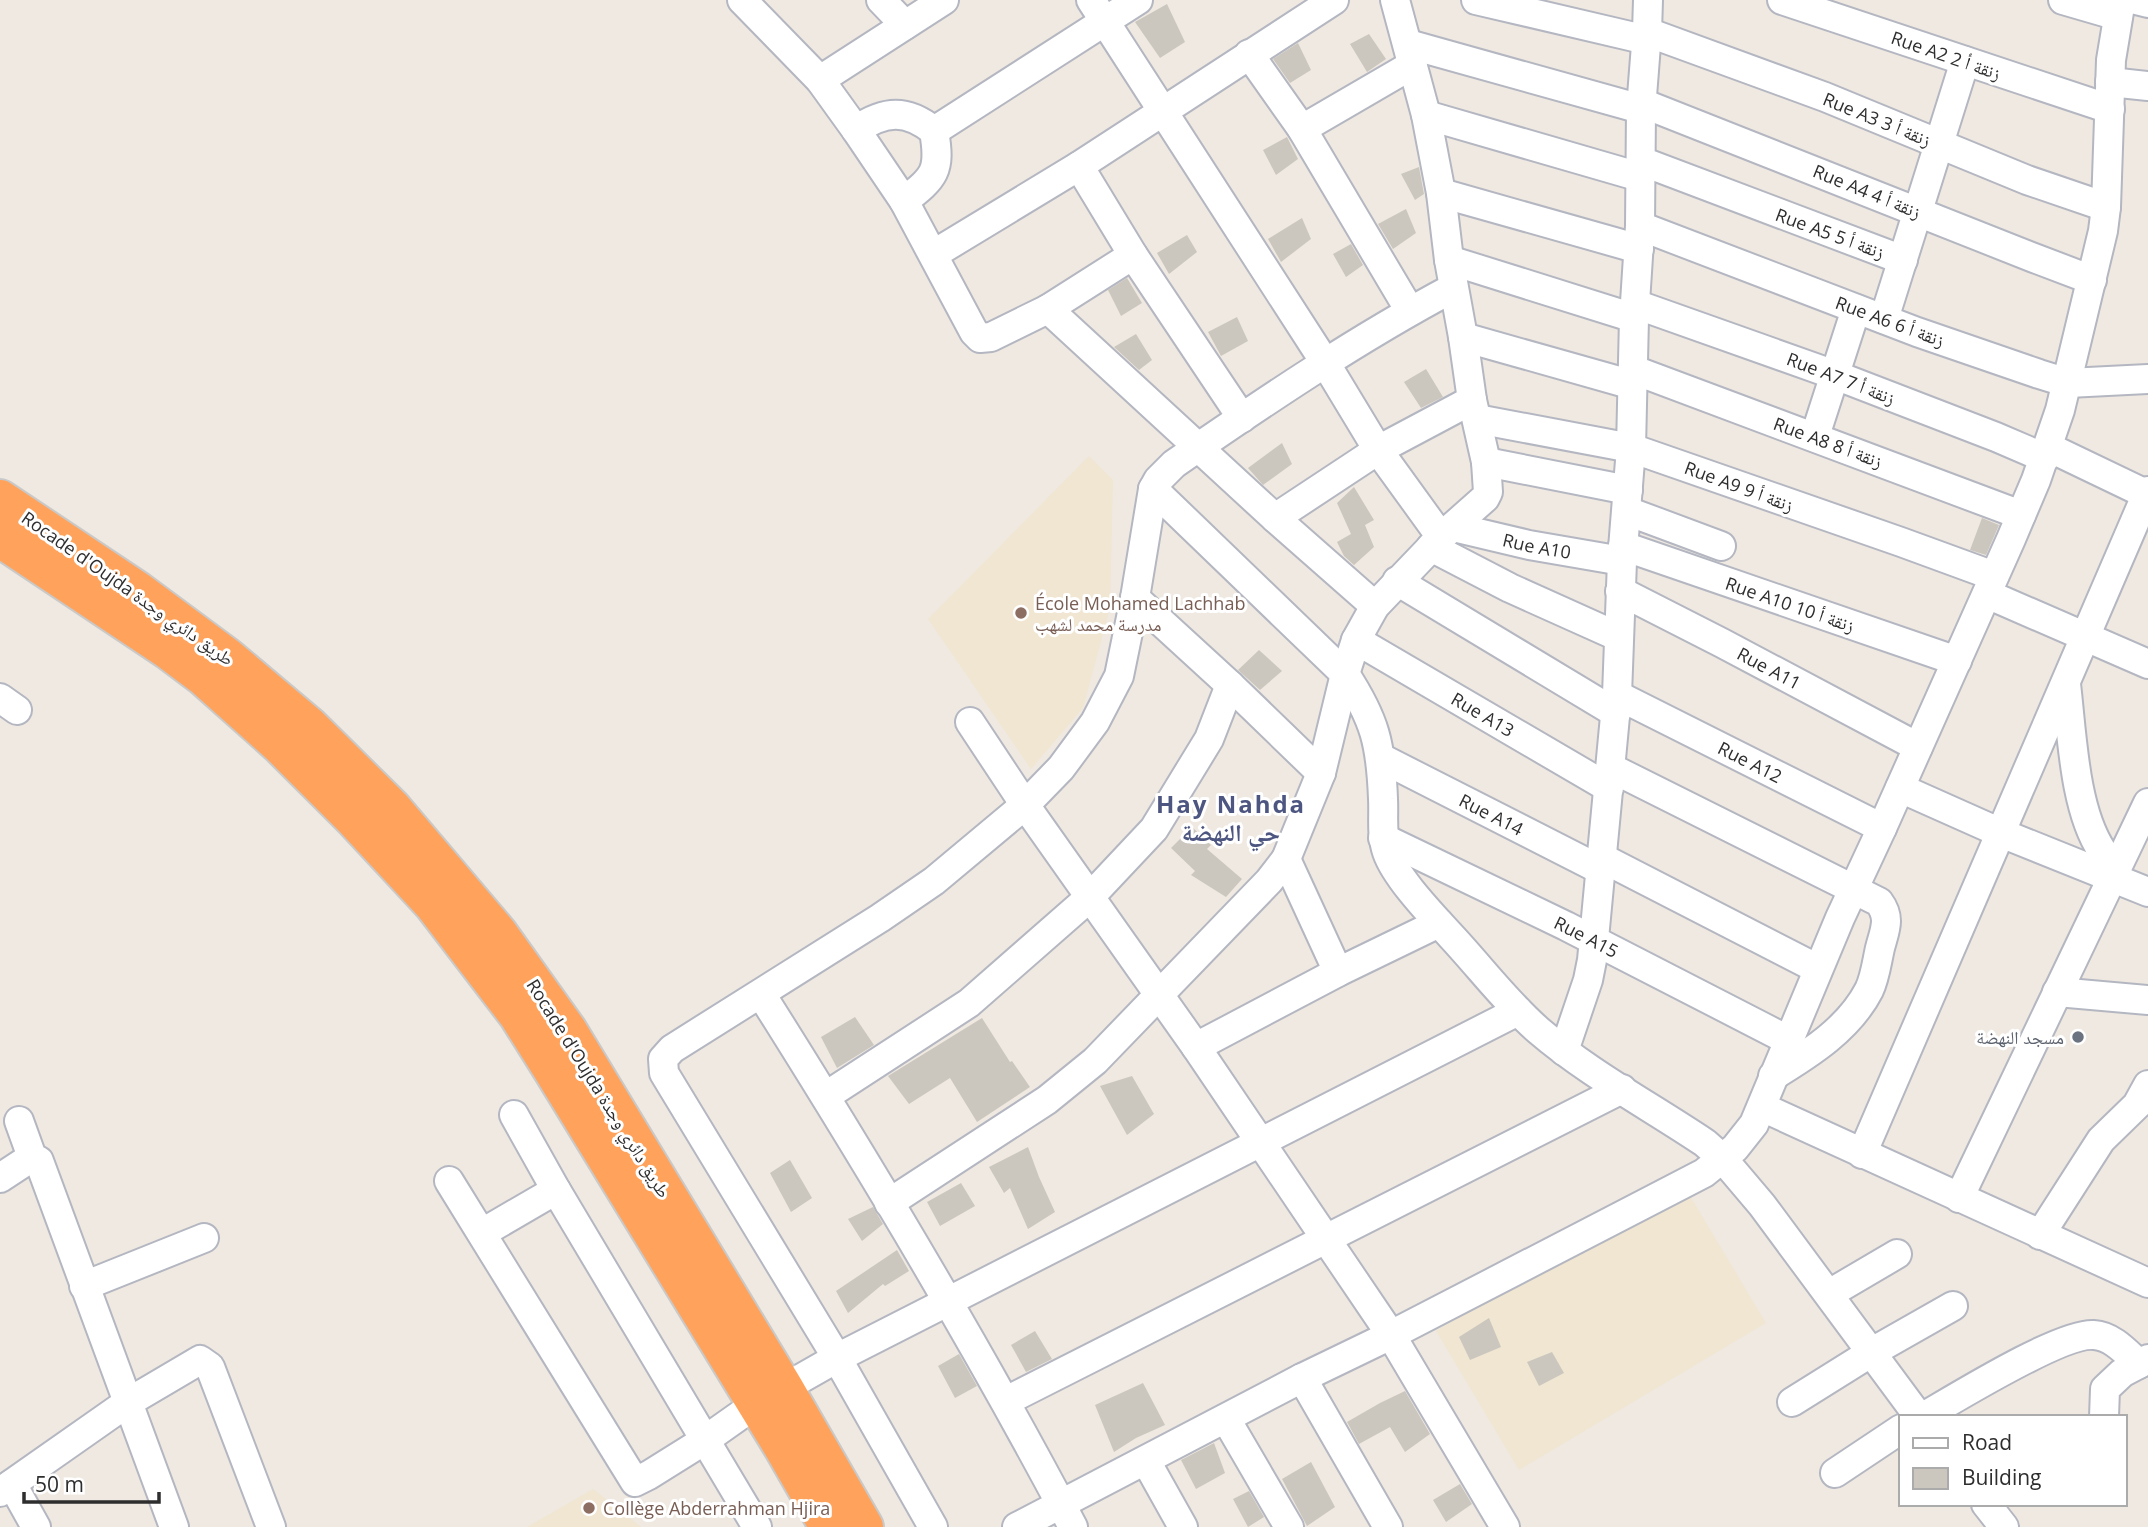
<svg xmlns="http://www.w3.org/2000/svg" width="2148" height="1527" viewBox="0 0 2148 1527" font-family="'Open Sans','Noto Naskh Arabic',sans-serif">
<rect width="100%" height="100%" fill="#efe9e1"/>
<g fill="#f0e6d1">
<polygon points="1089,456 1113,480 1110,608 1083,708 1031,769 928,619"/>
<polygon points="1683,1184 1766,1323 1519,1470 1436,1331"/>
<polygon points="593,1489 641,1527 527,1527"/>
</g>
<g fill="#cbc7bf">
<polygon points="1167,4 1185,42 1160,58 1135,22"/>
<polygon points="1369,34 1386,59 1367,72 1350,44"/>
<polygon points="1298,43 1311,70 1290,83 1273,59"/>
<polygon points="1287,137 1298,159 1276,175 1263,150"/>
<polygon points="1419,167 1424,194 1415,200 1401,174"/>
<polygon points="1406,209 1416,233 1393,249 1378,224"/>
<polygon points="1302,218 1311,239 1281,262 1268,239"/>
<polygon points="1187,235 1197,252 1169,274 1157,253"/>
<polygon points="1351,244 1363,265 1346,277 1333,254"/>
<polygon points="1127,278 1142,303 1121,316 1108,290"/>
<polygon points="1237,317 1248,341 1221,356 1208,332"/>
<polygon points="1136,334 1152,360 1139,370 1114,347"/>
<polygon points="1426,369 1443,397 1421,408 1404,382"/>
<polygon points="1282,443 1292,464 1263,485 1248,468"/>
<polygon points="1354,487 1374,520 1365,525 1374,547 1354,565 1344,556 1337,542 1351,534 1337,503"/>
<polygon points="1982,518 1999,525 1986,555 1970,550"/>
<polygon points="1259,650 1282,671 1260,690 1238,670"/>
<polygon points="1192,827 1211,845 1207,849 1242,879 1226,897 1191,875 1195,871 1171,848"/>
<polygon points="855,1017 874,1045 837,1068 821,1037"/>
<polygon points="982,1018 1010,1062 1012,1061 1030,1087 977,1122 950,1078 909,1104 888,1076"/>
<polygon points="1132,1076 1154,1114 1127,1135 1100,1086"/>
<polygon points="1028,1147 1039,1177 1055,1212 1028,1229 1010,1188 1004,1193 989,1167"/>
<polygon points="790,1160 812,1198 791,1212 770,1173"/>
<polygon points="961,1183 975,1206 940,1226 927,1202"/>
<polygon points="873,1207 883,1224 862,1241 848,1219"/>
<polygon points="897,1250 909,1271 885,1286 883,1284 848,1313 836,1291"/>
<polygon points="1489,1318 1501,1347 1470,1360 1459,1337"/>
<polygon points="1035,1331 1052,1359 1026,1372 1011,1345"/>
<polygon points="1552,1352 1564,1373 1539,1386 1527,1362"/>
<polygon points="959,1354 977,1386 955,1398 938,1366"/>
<polygon points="1143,1383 1165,1425 1136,1438 1114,1452 1095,1405"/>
<polygon points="1405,1391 1430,1434 1405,1452 1390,1427 1359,1444 1347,1422 1380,1403"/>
<polygon points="1214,1443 1225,1473 1196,1489 1181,1460"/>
<polygon points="1311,1462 1335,1507 1307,1526 1282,1479"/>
<polygon points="1460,1484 1472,1504 1446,1522 1433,1500"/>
<polygon points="1249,1491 1264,1517 1248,1527 1233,1499"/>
</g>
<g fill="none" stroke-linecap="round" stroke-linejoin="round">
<defs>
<g id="minor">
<polyline points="742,0 820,80 856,130 904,201 974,332 980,338 991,337 1048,309 1133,255"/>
<polyline points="881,0 905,25"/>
<polyline points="1091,0 1326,364 1378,450 1441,537"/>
<polyline points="1476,0 1647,40"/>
<polyline points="1782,0 2110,109"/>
<polyline points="2063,0 2118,16"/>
<polyline points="2136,0 2148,3"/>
<polyline points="1647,32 1825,97 2027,180 2106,207"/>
<polyline points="1408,44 1641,109"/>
<polyline points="1249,54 1302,129 1410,311"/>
<polyline points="820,80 944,0"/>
<polyline points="2110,82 2148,86"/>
<polyline points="1642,103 2034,258 2092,280"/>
<polyline points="1426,115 1640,177"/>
<polyline points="1302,129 1412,65"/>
<path d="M856,130C885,110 907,109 934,131C941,171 935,177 904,201"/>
<polyline points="934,131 1138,0"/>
<polyline points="1641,161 1903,260"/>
<polyline points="1079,166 1133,255 1242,418"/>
<polyline points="1441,193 1639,249"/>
<polyline points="1640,226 1917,332 2039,374 2068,383 2148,379"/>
<polyline points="934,254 1079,166 1334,0"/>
<polyline points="1449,260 1634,318"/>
<polyline points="1635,304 1835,375 1996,437 2045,458"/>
<polyline points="1048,309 1275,518 1375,606"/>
<polyline points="1884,319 1965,61"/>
<polyline points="1463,337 1633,385"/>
<polyline points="1634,370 2021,515"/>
<polyline points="1477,419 1631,448 1901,542 1994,576"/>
<polyline points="1815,436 1856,309"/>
<polyline points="2048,447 2148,495"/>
<polyline points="1486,462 1628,490"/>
<path d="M1153,489L1345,674C1375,720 1381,744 1383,799C1384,816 1381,835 1387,852C1396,878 1432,915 1451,936C1480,967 1506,1002 1538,1030C1588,1073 1650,1106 1705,1143L1723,1159L1762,1205L1919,1417"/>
<polyline points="1627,511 1721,546"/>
<polyline points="1275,518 1378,450 1472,400"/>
<path id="s1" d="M1453,527L1529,545L1622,561"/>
<polyline points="1623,546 1957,661"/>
<polyline points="1431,547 1510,588 1619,637"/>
<polyline points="1397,581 1616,713"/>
<path id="s2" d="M1620,591L1722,643L1918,747"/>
<polyline points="1987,594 2148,664"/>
<polyline points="1135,598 1230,685 1321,773"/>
<path id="s3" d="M1356,640L1609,788"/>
<path d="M2066,684C2072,734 2074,809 2102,851C2106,857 2112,862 2117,867"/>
<path id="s4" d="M1617,695L1882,828"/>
<polyline points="0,698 17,710"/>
<polyline points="970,722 1025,805 1196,1047 1391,1335 1505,1527"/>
<path id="s5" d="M1381,758L1601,870"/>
<path d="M1611,768L1879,902C1891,918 1885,929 1880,948C1877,961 1875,978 1869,990C1849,1029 1809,1054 1773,1076"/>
<polyline points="1900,788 2001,833 2148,892"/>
<path id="s6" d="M1383,838L1566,926L1788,1040"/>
<polyline points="1602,858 1818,969"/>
<polyline points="1286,859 1338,972"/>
<polyline points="2057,992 2148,1000"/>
<path d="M761,994C871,1168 977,1345 1073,1527"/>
<polyline points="1196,1047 1338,972 1439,923"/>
<polyline points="1564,1051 1588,980 1592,960 1617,695 1622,561 1631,448 1634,318 1640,226 1641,109 1647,32 1648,0"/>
<polyline points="826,1096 969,1003 1090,897 1154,829 1209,739 1230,685"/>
<polyline points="1762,1107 2148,1283"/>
<polyline points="514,1115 556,1190 757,1527"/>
<polyline points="19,1121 32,1157 39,1161 174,1527"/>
<polyline points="1862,1154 2148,491"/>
<polyline points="0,1178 32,1157"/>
<polyline points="449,1181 635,1482 649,1475 705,1440 756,1404 837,1358 1518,1011"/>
<polyline points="1959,1198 2148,803"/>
<polyline points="889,1203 1047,1100 1095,1061 1269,881 1286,859 1321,773 1345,674 1356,640 1375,606 1441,537 1485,498 1488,492 1486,462 1472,400 1463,337 1449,260 1441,193 1426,115 1395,0"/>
<polyline points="482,1233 556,1190"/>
<polyline points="2040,1235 2101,1140 2137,1105 2148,1085"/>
<polyline points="84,1286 204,1238"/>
<polyline points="1829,1294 1897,1254"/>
<polyline points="1302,1378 1388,1527"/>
<polyline points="1006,1401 1622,1089"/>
<polyline points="1792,1402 1872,1352 1953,1306"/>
<path d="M1923,1417C1956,1398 2062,1332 2094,1335C2112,1336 2126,1352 2139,1364"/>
<polyline points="2104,1417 2105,1389 2122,1373 2148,1359"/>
<polyline points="1226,1419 1289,1527"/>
<polyline points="1146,1461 1183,1527"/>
<polyline points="1835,1473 1901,1429"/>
<polyline points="12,1484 36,1527"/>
<polyline points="0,1492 127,1403 200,1360 210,1367 271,1527"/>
<polyline points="1986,1504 2004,1527"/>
<path d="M933,1527L837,1358L664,1073L663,1059L672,1049L880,918L934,881L1025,805L1061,768L1095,722L1119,676L1135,598L1153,489L1158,480L1174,464C1264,402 1357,339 1453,288"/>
<polyline points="1017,1527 1302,1378 1391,1335 1704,1173 1735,1148 1754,1124 1840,918 1882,828 2011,539 2036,480 2060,410 2103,231 2106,207 2111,60 2121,0"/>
</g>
<g id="highway">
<polyline points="0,499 138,591 227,657 309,726 392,808 498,933 568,1031 784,1388 864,1527"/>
<polyline points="0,538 168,650 204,677 279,744 354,819 433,904 518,1015 552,1069 783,1447 829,1527"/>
</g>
</defs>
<use href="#minor" stroke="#b4b7c1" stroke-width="32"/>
<use href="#highway" stroke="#c9c9c9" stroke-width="42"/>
<use href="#minor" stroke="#fff" stroke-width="28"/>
<use href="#highway" stroke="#ffa35c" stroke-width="38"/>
</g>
<g fill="#8d6e63" stroke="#fff" stroke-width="2.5">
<circle cx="1021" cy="613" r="7"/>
<circle cx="589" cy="1508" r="7"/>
</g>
<circle fill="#6b7280" stroke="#fff" stroke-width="2.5" cx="2078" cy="1037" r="7"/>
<g text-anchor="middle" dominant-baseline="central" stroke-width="6" stroke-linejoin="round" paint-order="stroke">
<g font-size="18" fill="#2e2e2e" stroke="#fff">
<text transform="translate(1946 55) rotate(19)">Rue A2 زنقة أ 2</text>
<text transform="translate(1877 119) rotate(22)">Rue A3 زنقة أ 3</text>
<text transform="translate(1867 191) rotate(22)">Rue A4 زنقة أ 4</text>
<text transform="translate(1830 233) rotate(20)">Rue A5 زنقة أ 5</text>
<text transform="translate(1890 321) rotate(20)">Rue A6 زنقة أ 6</text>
<text transform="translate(1841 378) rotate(21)">Rue A7 زنقة أ 7</text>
<text transform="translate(1828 442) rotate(20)">Rue A8 زنقة أ 8</text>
<text transform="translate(1739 486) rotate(20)">Rue A9 زنقة أ 9</text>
<text stroke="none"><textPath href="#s1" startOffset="86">Rue A10</textPath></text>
<text transform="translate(128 588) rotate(35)">Rocade d'Oujda طريق دائري وجدة</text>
<text transform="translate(1790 604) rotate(19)">Rue A10 زنقة أ 10</text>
<text stroke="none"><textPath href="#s2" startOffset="168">Rue A11</textPath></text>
<text stroke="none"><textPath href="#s3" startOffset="147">Rue A13</textPath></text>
<text stroke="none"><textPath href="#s4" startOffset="149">Rue A12</textPath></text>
<text stroke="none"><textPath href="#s5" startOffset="124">Rue A14</textPath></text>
<text stroke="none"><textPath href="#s6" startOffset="226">Rue A15</textPath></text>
<text transform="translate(599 1088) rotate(58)">Rocade d'Oujda طريق دائري وجدة</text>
</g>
<g font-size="18" fill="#785e54" stroke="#fff" text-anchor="start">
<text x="1035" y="603">École Mohamed Lachhab<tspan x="1035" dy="21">مدرسة محمد لشهب</tspan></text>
<text x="603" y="1508">Collège Abderrahman Hjira</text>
</g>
<g font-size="18" fill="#5b616d" stroke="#fff" text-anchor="end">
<text x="2064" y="1037">مسجد النهضة</text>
</g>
<g font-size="24" font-weight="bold" letter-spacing="2" fill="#4d5680" stroke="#fff">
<text x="1231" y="803">Hay Nahda<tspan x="1231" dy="28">حي النهضة</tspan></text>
</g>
</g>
<rect x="1899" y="1415" width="228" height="91" fill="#ffffff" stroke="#ababab" stroke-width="2"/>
<rect x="1913" y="1438" width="35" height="10" fill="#ffffff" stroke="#ababab" stroke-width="2"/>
<text x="1962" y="1450" font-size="21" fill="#2e2e2e">Road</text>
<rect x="1913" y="1468" width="35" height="21" fill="#cbc7bf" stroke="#ababab" stroke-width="2"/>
<text x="1962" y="1485" font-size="21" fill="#2e2e2e">Building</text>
<path d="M24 1492v10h135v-10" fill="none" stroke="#2e2e2e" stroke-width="3.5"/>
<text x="35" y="1492" font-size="21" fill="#2e2e2e" stroke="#ffffff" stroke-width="5" paint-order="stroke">50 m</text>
</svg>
